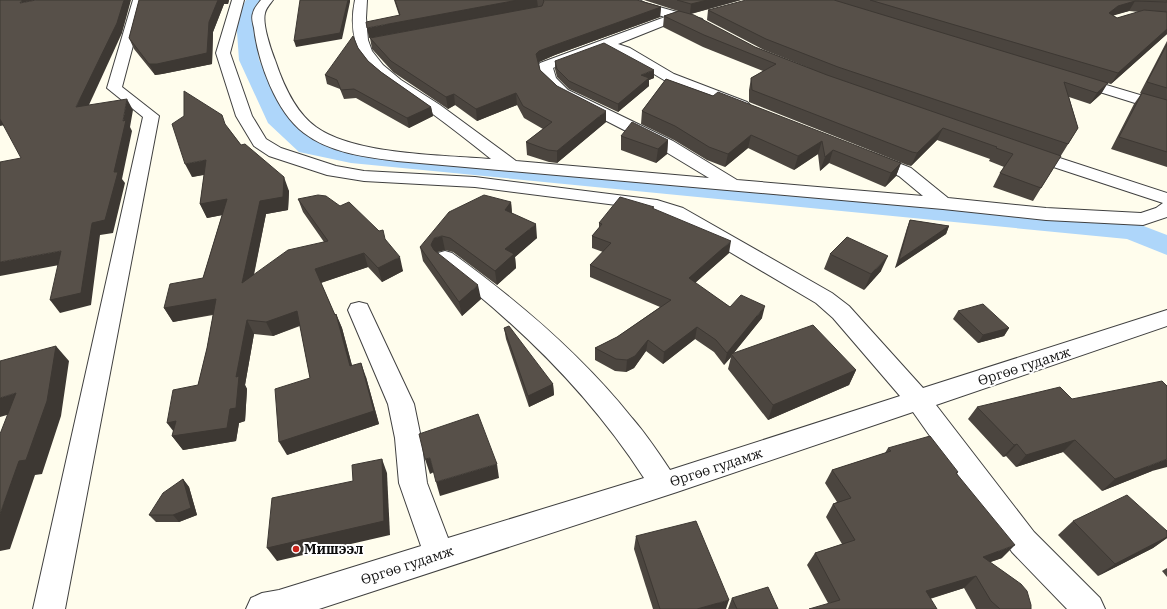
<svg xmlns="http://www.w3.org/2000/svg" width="1167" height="609" viewBox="0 0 1167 609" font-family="'IBM Plex Serif',serif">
<rect width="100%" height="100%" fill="#fffded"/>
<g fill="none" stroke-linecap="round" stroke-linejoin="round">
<polygon fill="#aed6fa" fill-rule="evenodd" points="246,0 264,0 254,18 259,60 290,119 316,141 351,149 1133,222 1167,235 1167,255 1127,239 351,163 299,152 268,123 239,60 236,18"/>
<defs>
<g id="minor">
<polygon points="133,0 145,0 122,87 159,116 65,609 33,609 143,117 107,88"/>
<path d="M232,0H244L230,53L252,116L266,139L281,148L336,166L364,171L475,177L657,200L683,208L832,293L849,306L923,388L1167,310V326L936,405L1034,532L1100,598L1105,609H1067L1012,552L913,412L677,492L319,609H246L251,598L262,593L279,590L421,546L399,483L395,438L388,404L348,310L351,304L359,302L367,304L414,404L421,438L427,483L448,538L644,478C589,393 518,324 438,263L435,258L438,253L445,251L452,253C518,301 581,354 632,418C646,434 658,452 670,470L900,396L833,318L816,303L669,216L648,209L475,187L364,181L327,175L269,156L254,146L236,116L216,53Z"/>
<path d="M261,0H273C270,4 266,8 265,13C262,24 271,50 275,60C283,84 295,112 316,127C355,155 443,155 491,159C471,143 451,127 430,112C387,81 342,64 355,0H367L366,18L368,40L372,51L383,65L401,80L440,105L516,161L709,178L661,149L558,96L542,80L538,66L540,63L665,17L637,9L625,0H639L645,3L702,19L704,22L698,26L678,20L618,44L630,48L674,74L747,102L750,105L747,108H737L664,80L620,54L606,48L581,56L553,68L556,78L568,90L673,141L737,180L923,196L899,176L864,161L861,157L864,153L870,152L911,168L948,198L1046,208L1141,213L1156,208L1163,203L1023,157L1021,153L1023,149L1029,148L1167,193V217L1143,225L1046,220L943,209L397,161C366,157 330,153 304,133C276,112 258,62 254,28C253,23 251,18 253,13C254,8 258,4 261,0Z"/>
<polygon points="1076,76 1167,103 1167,113 1071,83 1069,80 1071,77"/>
</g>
</defs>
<use href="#minor" stroke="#404040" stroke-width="2"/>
<use href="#minor" fill="#fff" fill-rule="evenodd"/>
</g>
<g fill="#4b453f" fill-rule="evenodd">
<polygon points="139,0 229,0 228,4 224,4 213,32 212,64 162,74 155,75 134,49 129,38"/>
<polygon points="394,0 637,0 661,7 660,17 555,55 539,62 539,63 540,70 557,86 606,122 557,163 549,162 527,155 526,142 543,129 524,118 517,105 477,121 455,105 448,109 393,72 372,49 370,38 538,7 369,38 399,15"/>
<path d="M644,0H741L691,14L755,47L812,69L764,50L707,20L708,10L834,0H1167V34L1111,84L1107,83L1101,94L1090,104L1069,97L1078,128L1033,201L993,187L1000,173L1004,167L989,161L990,159L937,140L911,166L907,165L749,102V90L751,78L763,71L703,47L663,27L664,16L678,11ZM1129,11L1139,12L1117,18L1113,15Z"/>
<polygon points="1167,41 1167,167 1111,149 1134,104 1141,94 1140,93"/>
<polygon points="358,48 368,61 381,72 431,107 433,116 409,128 356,98 344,99 340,89 327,84 325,75"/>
<polygon points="555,61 654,78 649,80 649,86 618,112 569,89 557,77 555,69"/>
<polygon points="666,79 901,163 896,176 885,187 829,163 820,171 818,154 794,170 748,148 725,167 707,160 674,140 641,124 642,111"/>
<polygon points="228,128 241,145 289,191 288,210 266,214 254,275 324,242 303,212 298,199 385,239 403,271 382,282 368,267 321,283 335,315 336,314 342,328 352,366 366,377 379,424 287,455 310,378 300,326 273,336 254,334 245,385 247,389 245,421 239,423 236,441 183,450 172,436 198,385 207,348 213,315 173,322 164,308 203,278 222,215 207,218 200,204 204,175 192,177"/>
<polygon points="621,136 668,140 667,154 656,163 621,150"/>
<polygon points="511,202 512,213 537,238 515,257 516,268 497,285 453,252 445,250 437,252 481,299 462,316 423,261 420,247"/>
<polygon points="653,209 729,253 695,283 730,307 762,318 733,354 856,370 849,385 768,420 728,369 731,357 724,365 714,352 695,339 663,364 646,351 634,368 626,372 615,371 595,360 595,348 617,337 660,307 590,277 590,265 603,252 592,248 592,236 599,228 599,223"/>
<polygon points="910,220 949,226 946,234 895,268 907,228"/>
<polygon points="830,254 881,271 864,290 824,269"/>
<polygon points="958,311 1009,328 1004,336 978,343 953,319"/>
<polygon points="504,328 553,384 554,395 529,407 506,339"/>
<polygon points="1072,399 1152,471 1102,491 1063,452 1016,467 1006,456 1003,457 968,419 977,407"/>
<polygon points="888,448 958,472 957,474 1002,558 990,562 1031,609 976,609 964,588 930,599 828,603 807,565 815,553 842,544 826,517 833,504 837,502 825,483 832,470 885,453"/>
<polygon points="183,479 189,487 197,515 179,522 156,522 149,515"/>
<polygon points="1073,521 1167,531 1167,538 1153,548 1098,576 1058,535"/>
<polygon points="636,536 726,609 653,609 634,549"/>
<polygon points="1167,568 1167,577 1162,571"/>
<polygon points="732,598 778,609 728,609"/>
</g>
<g fill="#3d3833">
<polygon points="22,0 37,0 20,3"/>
<polygon points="124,0 131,0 122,33 83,118 76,107"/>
<polygon points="218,0 229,0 228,4 224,4 213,32 212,64 162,74 155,75 149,64 209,22"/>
<polygon points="348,0 350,0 350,2 342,39 296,47 294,41"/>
<polygon points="518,0 537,0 538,7 369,38 367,28"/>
<polygon points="707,0 741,0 690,14 691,4"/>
<polygon points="1135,1 1129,11 1112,16 1109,13 1118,6"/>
<polygon points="661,7 660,17 555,55 539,62 537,65 536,54 539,51"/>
<polygon points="1167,29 1167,34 1111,84 1118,73"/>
<polygon points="654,70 654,78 649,80 649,86 618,112 618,104 641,75"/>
<polygon points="1108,83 1101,94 1090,104 1097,93"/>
<polygon points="516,93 517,105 477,121 476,109"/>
<polygon points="454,94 455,105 448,109 446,97"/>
<polygon points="127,99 133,110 130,127 132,131 122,179 125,183 113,233 100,235 91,305 60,313 50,300 92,223 123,121"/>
<polygon points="431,107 433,116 409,128 407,118"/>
<polygon points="606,111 606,122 557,163 557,151"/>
<polygon points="0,118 5,125 0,126"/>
<polygon points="943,128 937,140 911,166 917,153"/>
<polygon points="751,135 748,148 725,167 728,154"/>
<polygon points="668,140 667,154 656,163 658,149"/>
<polygon points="822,141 818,154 794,170 798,156"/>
<polygon points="833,150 829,163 820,171 825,157"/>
<polygon points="206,160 212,173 192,177 185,164"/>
<polygon points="901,163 896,176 885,187 891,173"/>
<polygon points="284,177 289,191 288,210 266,214 249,297 242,283 260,201"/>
<polygon points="227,199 233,213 207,218 200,204"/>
<polygon points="511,202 512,215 505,210"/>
<polygon points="536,224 537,238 515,257 516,268 497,285 495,271 505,249"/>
<polygon points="949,226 946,234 895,268 899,260"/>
<polygon points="442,236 445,250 437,252 434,259 431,245 434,238"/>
<polygon points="731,241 729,253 687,290 689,278"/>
<polygon points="61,251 70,263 0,276 0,262"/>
<polygon points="364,253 368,267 320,283 315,269"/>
<polygon points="888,256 881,271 864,290 871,274"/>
<polygon points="400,257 403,271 382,282 378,268"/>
<polygon points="478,285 481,299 462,316 459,302"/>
<polygon points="216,299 223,312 173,322 164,308"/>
<polygon points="765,306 762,318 732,355 731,354 731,357 724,365 727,353"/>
<polygon points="297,311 303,324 273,336 266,322"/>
<polygon points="336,314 342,328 356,380 350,366"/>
<polygon points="247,320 254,334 245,385 247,389 245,421 239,423 236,441 183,450 172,436 177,436 167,423 236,377"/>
<polygon points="697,327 695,339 663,364 664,352"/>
<polygon points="1009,328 1004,336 978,343 983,335"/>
<polygon points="648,340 646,351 634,368 626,372 627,360"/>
<polygon points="56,346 69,361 61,416 42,474 35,475 10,549 0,551 0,514"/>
<polygon points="361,363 366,377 379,424 287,455 279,442"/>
<polygon points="856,370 849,385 768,420 773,405"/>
<polygon points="553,384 554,395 529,407 528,396"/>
<polygon points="16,393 31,408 0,417 0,398"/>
<polygon points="1075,440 1063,452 1016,467 1026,455"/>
<polygon points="1017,444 1006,456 1003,457 1014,445"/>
<polygon points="430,458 434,472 430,474 425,459"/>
<polygon points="382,459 387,473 390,535 277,561 267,548"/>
<polygon points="1167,459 1167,467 1152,471 1102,491 1115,479"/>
<polygon points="497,464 499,478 440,496 436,482"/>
<polygon points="183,479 189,487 197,515 179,522 173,515"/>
<polygon points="1167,537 1167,538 1153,548 1098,576 1115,564"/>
<polygon points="1015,545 1002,558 971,569 983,557"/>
<polygon points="976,576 964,588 915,603 926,591"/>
<polygon points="729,600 726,609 697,609"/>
</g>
<g fill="#575049" stroke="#3d3833">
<polygon points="0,0 22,0 20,3 36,0 124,0 117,23 76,107 127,99 123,121 126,120 114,172 118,172 105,220 92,223 81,293 50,300 61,251 0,262 0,162 21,158 0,119"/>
<polygon points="139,0 218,0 209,22 207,53 157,64 149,64 129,38"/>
<polygon points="300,0 348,0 340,33 294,41"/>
<polygon points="395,0 518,0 367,28 366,22 400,15"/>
<polygon points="543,0 637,0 661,7 555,45 539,51 536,54 540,70 557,86 606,111 557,151 548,150 526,142 552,122 523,106 516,93 476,109 454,94 446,97 391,61 370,38 542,6 544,1"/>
<polygon points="677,0 707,0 691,4"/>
<polygon points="746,0 834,0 1108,83 1097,93 1064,82 1078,128 1068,144 838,67 766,39 708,10"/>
<polygon points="870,0 1167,0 1167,2 1135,1 1118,6 1109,13 1117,18 1144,10 1167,12 1167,29 1118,73"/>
<polygon points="679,11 694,15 755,47 827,75 1061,156 1041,188 1000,173 1013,154 996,148 997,147 943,128 917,153 912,152 752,90 751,78 776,64 704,35 664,16"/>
<polygon points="353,36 358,48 368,61 381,72 431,107 407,118 354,89 341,90 337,80 325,75"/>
<polygon points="604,43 654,70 641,75 649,78 618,104 569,81 557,69 555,61"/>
<polygon points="1167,44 1167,88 1147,82"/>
<polygon points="666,79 713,96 718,92 901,163 891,173 833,150 825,157 822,141 798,156 751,135 728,154 709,147 675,126 642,111"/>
<polygon points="184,91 222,115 225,124 241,145 245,144 284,177 283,197 260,201 242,283 288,250 328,241 298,199 318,195 326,196 340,206 349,202 379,231 383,230 385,239 400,257 378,268 364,253 315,269 335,315 336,314 350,366 361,363 374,411 279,442 275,389 310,378 297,311 266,322 247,320 236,377 239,376 236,408 230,409 227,428 172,436 176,421 167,423 173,390 198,385 207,348 216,299 164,308 170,284 203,278 227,199 200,204 206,160 185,164 172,124 184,116"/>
<polygon points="1142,93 1167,100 1167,152 1119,137"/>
<polygon points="632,122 668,140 658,149 621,136"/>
<polygon points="484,195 511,202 505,210 536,224 505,249 514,254 495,271 450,238 442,236 434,238 431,245 434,250 478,285 459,302 420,247 449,212"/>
<polygon points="620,197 654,207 652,208 731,241 689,278 730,307 741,295 765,306 727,353 716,340 697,327 664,352 648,340 635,356 627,360 616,359 595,348 617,337 671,300 590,265 611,243 592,236 602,224 599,223"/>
<polygon points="910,220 949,226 899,260"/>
<polygon points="847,237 888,256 871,274 830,254"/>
<polygon points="983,304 1009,328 983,335 958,311"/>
<polygon points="813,325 856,370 773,405 731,354"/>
<polygon points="509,326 553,384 528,396 504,328"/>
<polygon points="56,346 47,401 26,460 19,461 0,514 0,434 16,393 0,398 0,361"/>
<polygon points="1162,381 1167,386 1167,459 1115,479 1075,440 1026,455 1017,444 1014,445 977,407 1060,387 1072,399"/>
<polygon points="478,414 497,464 436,482 430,458 425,459 419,434"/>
<polygon points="930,436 958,472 956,473 1015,545 983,557 1021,584 1027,591 1031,605 1031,609 1000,609 991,601 976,576 926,591 937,609 809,609 840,600 815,553 855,540 833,504 851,498 832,470 891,451 888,448"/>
<polygon points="382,459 384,521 267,548 272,498 353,481 352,465"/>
<polygon points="183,479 191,508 173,515 149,515 163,493"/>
<polygon points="1127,495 1167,531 1167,537 1115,564 1073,521"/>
<polygon points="696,521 729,600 697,609 660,609 636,536"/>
<polygon points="768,587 778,609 737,609 732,598"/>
</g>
<circle fill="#c7241b" stroke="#fff" stroke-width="1.5" cx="296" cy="549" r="4"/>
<g text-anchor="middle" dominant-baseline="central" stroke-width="4" stroke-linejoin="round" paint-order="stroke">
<g font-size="14" fill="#0d0d0d" stroke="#fff">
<text transform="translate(1024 366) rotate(-18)">Өргөө гудамж</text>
<text transform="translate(716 467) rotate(-18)">Өргөө гудамж</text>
<text transform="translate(407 565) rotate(-18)">Өргөө гудамж</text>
</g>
<g font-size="14" font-weight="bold" fill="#0d0d0d" stroke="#fff" text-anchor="start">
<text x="304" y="549">Мишээл</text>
</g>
</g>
</svg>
